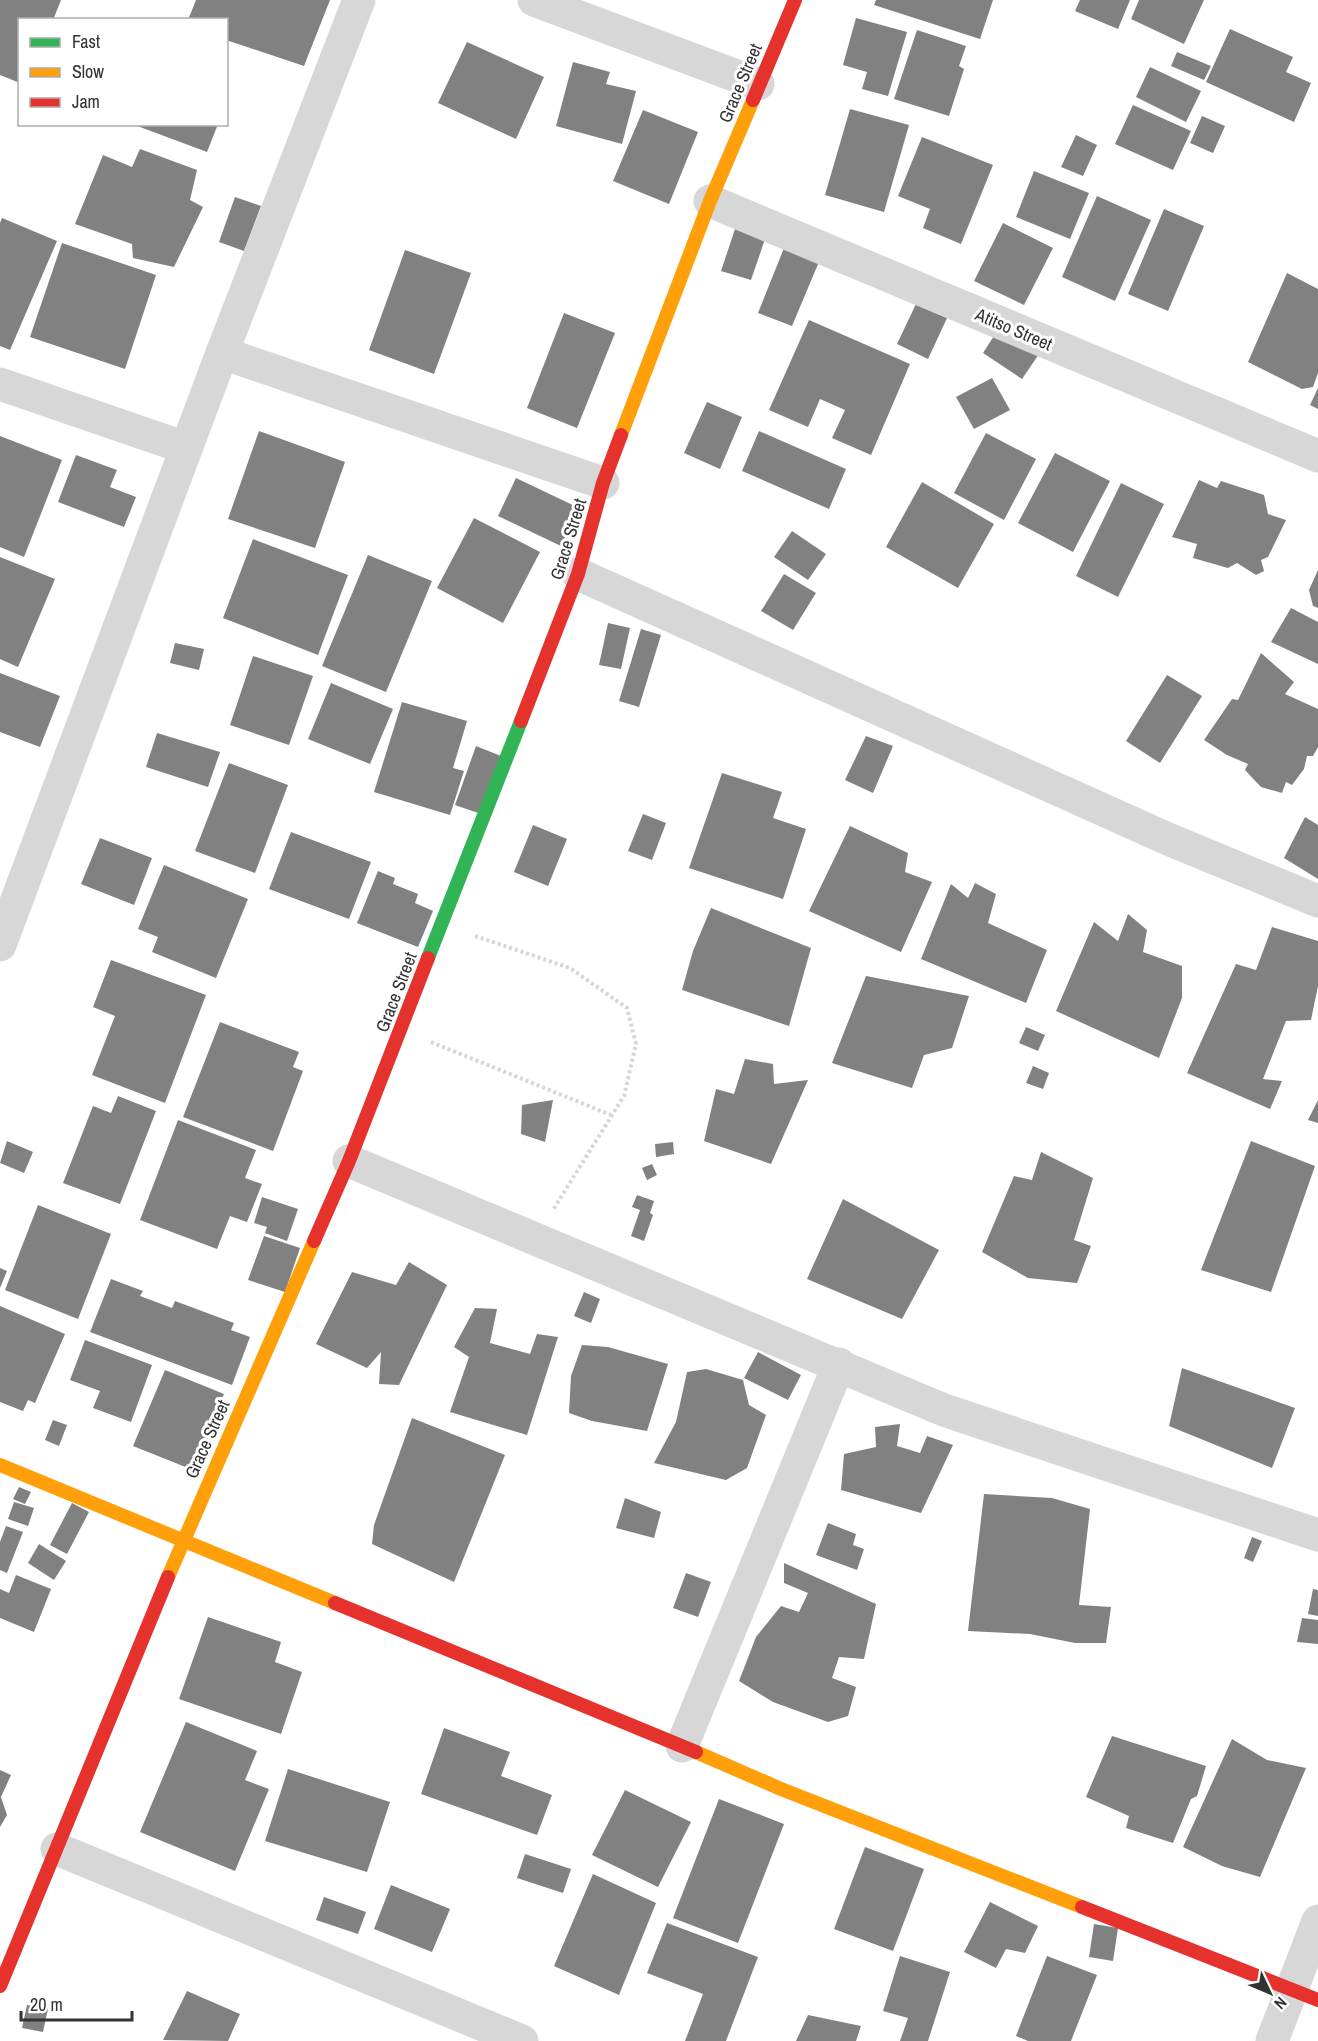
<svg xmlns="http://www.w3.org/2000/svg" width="1318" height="2041" viewBox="0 0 1318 2041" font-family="'Archivo Narrow',sans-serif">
<rect width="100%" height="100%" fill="#fff"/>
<g fill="#818181">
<polygon points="0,0 61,0 53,20 20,20 20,83 0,75"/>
<polygon points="196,0 330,0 304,66 226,40 226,20 188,20"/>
<polygon points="876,0 993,0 980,39 874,5"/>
<polygon points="1080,0 1130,0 1118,29 1075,11"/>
<polygon points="1139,0 1204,0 1184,44 1131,19"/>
<polygon points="856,18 907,32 888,96 862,89 867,72 843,65"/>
<polygon points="1230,29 1293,57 1286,72 1311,83 1294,122 1206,82"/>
<polygon points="917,30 966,46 959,66 964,69 949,116 894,99"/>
<polygon points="467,42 544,77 516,139 438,103"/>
<polygon points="1177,52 1211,66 1204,80 1171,66"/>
<polygon points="573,62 610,72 606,84 636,91 622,144 556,126"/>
<polygon points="1150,67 1201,91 1186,122 1136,97"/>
<polygon points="1133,105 1191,131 1173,170 1115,144"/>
<polygon points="850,109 909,125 884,212 825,195"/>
<polygon points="643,110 698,132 669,204 613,181"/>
<polygon points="1202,116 1225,126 1213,153 1190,143"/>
<polygon points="132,124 218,124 207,152"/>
<polygon points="1076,135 1097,145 1083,176 1061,167"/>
<polygon points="922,137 993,165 961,244 923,228 930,209 898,196"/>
<polygon points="140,149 197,170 190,200 203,207 174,267 133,258 132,244 75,224 103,155 132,167"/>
<polygon points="1034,171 1089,193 1070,239 1016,217"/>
<polygon points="1097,196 1151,220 1115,301 1062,277"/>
<polygon points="235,197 261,206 244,251 219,242"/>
<polygon points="1164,209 1204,226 1168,311 1128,294"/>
<polygon points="2,218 57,241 10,350 0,346 0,223"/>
<polygon points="1003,223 1053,248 1024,305 974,281"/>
<polygon points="735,229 765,239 751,280 721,271"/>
<polygon points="62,243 156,275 125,369 30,337"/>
<polygon points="786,243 821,257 792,326 758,313"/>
<polygon points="405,250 471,273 434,374 369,350"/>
<polygon points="1287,273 1318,289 1318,373 1313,387 1302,389 1248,362"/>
<polygon points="916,304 947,318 928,359 897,344"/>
<polygon points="564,313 615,333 577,428 527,408"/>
<polygon points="809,320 910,364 871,455 832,438 845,410 820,399 808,427 769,410"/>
<polygon points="999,328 1039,354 1022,379 983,353"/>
<polygon points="992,378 1010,410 974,429 956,397"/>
<polygon points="1318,388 1318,409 1310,405"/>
<polygon points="707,402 742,417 720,469 684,453"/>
<polygon points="259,431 345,462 315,548 228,519"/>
<polygon points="759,431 846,469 829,509 742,471"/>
<polygon points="986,433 1036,459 1004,520 954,493"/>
<polygon points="0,436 62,460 24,557 0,547"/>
<polygon points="1055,453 1110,481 1073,552 1018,523"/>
<polygon points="76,455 117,470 110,487 136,497 124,527 58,502"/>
<polygon points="516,478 579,508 561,546 498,516"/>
<polygon points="1199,480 1217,488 1221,481 1264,495 1268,514 1286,520 1268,557 1261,560 1264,571 1256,575 1237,563 1228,568 1193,558 1197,544 1172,537"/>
<polygon points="922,482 994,524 958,588 886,547"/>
<polygon points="1121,483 1164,504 1118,597 1076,576"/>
<polygon points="474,518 540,552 503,623 437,588"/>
<polygon points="792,531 826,554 808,580 774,557"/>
<polygon points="253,539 348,575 318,655 223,618"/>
<polygon points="368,555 432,581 386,692 322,666"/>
<polygon points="0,557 55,579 18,667 0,659"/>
<polygon points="1318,570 1318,608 1313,606 1309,590"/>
<polygon points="784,574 816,593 793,630 761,611"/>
<polygon points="1291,608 1318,622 1318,664 1271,642"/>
<polygon points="608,623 630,628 621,669 599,665"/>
<polygon points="641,629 661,635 639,707 619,701"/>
<polygon points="175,643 204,649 199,670 170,663"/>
<polygon points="1261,653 1294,682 1285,694 1318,709 1318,747 1313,756 1307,756 1304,769 1292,785 1286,782 1282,793 1261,787 1245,770 1248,764 1227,755 1204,740 1232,699 1238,700"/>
<polygon points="253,656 313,676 289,745 230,725"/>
<polygon points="0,673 60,696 40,747 0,732"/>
<polygon points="1167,675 1202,696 1160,763 1126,741"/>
<polygon points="331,683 393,709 370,764 308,739"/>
<polygon points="402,702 467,721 453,768 464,771 450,815 374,792"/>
<polygon points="157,733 220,752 208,787 146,767"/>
<polygon points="866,736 893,746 873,793 845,780"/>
<polygon points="476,746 501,756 481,814 455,805"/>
<polygon points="229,763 288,785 255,873 195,851"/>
<polygon points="722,773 782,792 773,818 806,829 783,899 689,868"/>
<polygon points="643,814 666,823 652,860 628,851"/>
<polygon points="1305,817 1318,825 1318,879 1284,858"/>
<polygon points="533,825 567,839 548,886 514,872"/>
<polygon points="850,826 908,853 905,872 932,882 901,952 809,911"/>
<polygon points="291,832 371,862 349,919 269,889"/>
<polygon points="100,838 152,858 134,905 81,884"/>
<polygon points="164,865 248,899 216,978 152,952 158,937 138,929"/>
<polygon points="378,871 395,878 393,884 418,894 415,903 433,911 418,947 357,923"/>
<polygon points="975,883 996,894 988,923 1047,950 1026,1003 921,959 951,884 968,898"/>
<polygon points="711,908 811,948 789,1026 682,990 693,951"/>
<polygon points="1128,914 1147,930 1143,952 1182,966 1182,998 1159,1058 1056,1011 1094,922 1118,941"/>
<polygon points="1272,927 1318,941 1318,986 1311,1020 1286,1021 1263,1079 1282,1081 1270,1109 1187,1073 1236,964 1256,970"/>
<polygon points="111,960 206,995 165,1103 92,1075 115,1016 93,1007"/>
<polygon points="866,976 969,996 952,1048 924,1055 912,1088 832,1063"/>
<polygon points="220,1022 299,1052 293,1067 303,1071 273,1151 183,1117"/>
<polygon points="1026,1027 1045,1035 1038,1051 1019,1043"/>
<polygon points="745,1059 773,1064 774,1084 808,1080 771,1164 704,1141 716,1089 734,1094"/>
<polygon points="1033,1066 1049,1073 1043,1089 1026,1083"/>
<polygon points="118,1096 156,1111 120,1204 63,1183 93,1106 111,1113"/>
<polygon points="553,1100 545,1142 521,1134 522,1105"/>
<polygon points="1318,1100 1318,1123 1308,1120"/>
<polygon points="178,1120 256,1150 245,1178 262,1184 247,1222 230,1216 217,1249 140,1220"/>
<polygon points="7,1141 33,1152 24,1173 0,1163"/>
<polygon points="1251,1141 1315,1166 1271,1292 1201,1270"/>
<polygon points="673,1142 674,1154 656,1157 655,1144"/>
<polygon points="1041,1152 1093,1178 1074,1240 1091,1246 1077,1283 1028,1278 982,1252 1014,1176 1032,1180"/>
<polygon points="652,1164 657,1175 647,1180 642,1168"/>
<polygon points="637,1195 654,1201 650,1213 653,1215 644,1241 631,1236 640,1210 632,1207"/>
<polygon points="262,1197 298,1209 287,1241 265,1233 267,1227 254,1223"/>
<polygon points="843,1199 939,1250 902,1319 807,1279"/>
<polygon points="38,1205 111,1234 78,1319 5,1290"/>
<polygon points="264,1236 300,1248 285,1292 248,1280"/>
<polygon points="409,1262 447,1285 399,1385 379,1384 381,1352 367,1368 316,1344 352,1272 396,1285"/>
<polygon points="0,1268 7,1271 0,1288"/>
<polygon points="111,1279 143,1291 140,1296 172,1308 175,1301 234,1323 231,1330 250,1337 232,1385 90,1332"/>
<polygon points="584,1292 600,1299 591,1323 574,1316"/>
<polygon points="0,1306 65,1334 35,1403 28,1400 23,1411 0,1402"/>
<polygon points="475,1308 497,1309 490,1343 530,1354 537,1334 558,1337 527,1435 450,1412 469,1357 454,1347"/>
<polygon points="85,1340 152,1365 131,1422 93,1408 100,1391 70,1380"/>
<polygon points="582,1345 608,1347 668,1364 647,1431 592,1421 569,1413 571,1376"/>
<polygon points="758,1352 801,1375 788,1400 744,1378"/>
<polygon points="1182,1368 1295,1408 1272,1468 1169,1426"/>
<polygon points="706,1369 743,1380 749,1405 766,1415 747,1468 726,1480 654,1463 676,1422 687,1372"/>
<polygon points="165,1370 224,1394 211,1425 217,1427 198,1472 133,1446"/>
<polygon points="412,1418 505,1455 454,1582 372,1544 374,1525"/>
<polygon points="53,1420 67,1425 59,1446 45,1440"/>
<polygon points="900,1424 897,1446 920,1453 927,1436 953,1445 921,1513 841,1490 844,1454 876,1447 875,1427"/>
<polygon points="19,1487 31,1492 25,1504 13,1499"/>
<polygon points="984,1494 1052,1498 1090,1509 1079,1605 1111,1607 1106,1643 1075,1643 1030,1634 968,1631"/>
<polygon points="625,1498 661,1512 654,1538 616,1528"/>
<polygon points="14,1502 34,1508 28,1526 8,1519"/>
<polygon points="72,1503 89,1512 67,1554 50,1545"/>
<polygon points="828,1523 856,1534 853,1545 864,1549 857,1570 816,1555"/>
<polygon points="6,1526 23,1532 7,1573 0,1570 0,1542"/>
<polygon points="1252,1537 1262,1541 1253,1562 1244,1558"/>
<polygon points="39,1544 66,1561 54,1580 28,1563"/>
<polygon points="784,1563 876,1604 864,1659 839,1657 832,1678 856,1687 848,1716 828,1722 773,1702 739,1681 756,1637 781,1606 799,1612 808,1593 784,1583"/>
<polygon points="686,1573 711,1582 698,1617 673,1608"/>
<polygon points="16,1575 51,1589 34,1632 0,1618 0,1589 9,1593"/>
<polygon points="1313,1589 1318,1590 1318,1616 1308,1614"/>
<polygon points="208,1617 281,1642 275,1662 302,1672 281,1734 179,1699"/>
<polygon points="1302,1618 1318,1620 1318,1644 1297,1642"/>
<polygon points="186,1722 257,1751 245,1780 269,1789 235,1871 140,1832"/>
<polygon points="444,1728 510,1752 501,1776 552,1795 537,1835 421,1794"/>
<polygon points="1112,1736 1206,1766 1197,1796 1191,1799 1173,1843 1126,1828 1129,1816 1086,1797"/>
<polygon points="1232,1739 1267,1760 1306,1768 1260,1877 1222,1866 1183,1847"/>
<polygon points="288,1769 390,1802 367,1872 265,1841"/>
<polygon points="0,1770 11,1775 1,1797 7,1815 0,1827"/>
<polygon points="625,1790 691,1822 658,1887 592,1855"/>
<polygon points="719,1799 784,1824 738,1943 673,1918"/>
<polygon points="865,1847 924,1869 893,1951 834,1929"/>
<polygon points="525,1854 571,1869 563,1893 517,1878"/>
<polygon points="593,1874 656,1903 619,1995 554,1966"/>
<polygon points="391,1885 450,1909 432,1952 374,1929"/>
<polygon points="324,1897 366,1912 358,1934 316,1920"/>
<polygon points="990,1902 1038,1926 1025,1953 1006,1949 996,1968 964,1952"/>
<polygon points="667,1923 758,1957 726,2041 685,2041 703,1994 647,1973"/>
<polygon points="1094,1924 1118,1928 1113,1961 1089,1957"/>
<polygon points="900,1956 950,1972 928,2041 900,2041 908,2018 883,2011"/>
<polygon points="1047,1956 1097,1975 1071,2041 1028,2041 1016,2036"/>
<polygon points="187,1991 240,2014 228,2041 163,2040"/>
<polygon points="27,2005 48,2009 43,2032 22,2028"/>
<polygon points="808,2015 861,2026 856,2041 796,2041"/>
</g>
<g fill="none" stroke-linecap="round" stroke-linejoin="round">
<g stroke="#d6d6d6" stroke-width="4" stroke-dasharray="3 3" stroke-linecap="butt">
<polyline points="475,936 570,968 627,1008 636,1044 624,1096 553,1210"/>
<polyline points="431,1042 611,1115"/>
</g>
<g stroke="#d7d7d7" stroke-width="33">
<polyline points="534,0 758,84"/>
<polyline points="710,201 1318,456"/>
<polyline points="222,353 603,483"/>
<polyline points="0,384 186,448"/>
<polyline points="578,574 1168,839 1318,901"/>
<polyline points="0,945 222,353 359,0"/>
<polyline points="349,1161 944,1410 1318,1535"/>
<polyline points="682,1746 839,1364"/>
<polyline points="57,1849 522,2041"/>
<polyline points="1272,2041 1318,1921"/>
</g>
<polyline stroke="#30b455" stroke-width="14" points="428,958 521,721"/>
<g stroke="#ff9f0a" stroke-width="14">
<polyline points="621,435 710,201 753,100"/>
<polyline points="0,1465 335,1603"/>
<polyline points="168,1577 314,1241"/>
<polyline points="696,1752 781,1789 1082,1907"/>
</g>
<g stroke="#e5322d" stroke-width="14">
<polyline points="753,100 795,0"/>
<polyline points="521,721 578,574 603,483 621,435"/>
<polyline points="314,1241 349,1161 428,958"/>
<polyline points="335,1603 696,1752"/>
<polyline points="1082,1907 1318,2000"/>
<polyline points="0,1986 168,1577"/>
</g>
</g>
<g text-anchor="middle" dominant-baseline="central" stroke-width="6" stroke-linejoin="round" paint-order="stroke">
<g font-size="18" fill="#333" stroke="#fff">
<text transform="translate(740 83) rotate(-67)">Grace Street</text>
<text transform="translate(1014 329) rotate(23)">Atitso Street</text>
<text transform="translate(568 539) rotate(-73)">Grace Street</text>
<text transform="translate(396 992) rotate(-69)">Grace Street</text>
<text transform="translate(207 1439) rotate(-66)">Grace Street</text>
</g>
</g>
<rect x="18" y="18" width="210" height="108" fill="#ffffff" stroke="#adadad" stroke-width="1.5"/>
<rect x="30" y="38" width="30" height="9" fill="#30b455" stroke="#adadad" stroke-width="1.5"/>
<text x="72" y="48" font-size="18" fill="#333333">Fast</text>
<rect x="30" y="68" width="30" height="9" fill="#ff9f0a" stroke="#adadad" stroke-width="1.5"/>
<text x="72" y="78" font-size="18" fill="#333333">Slow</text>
<rect x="30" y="98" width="30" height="9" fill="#e5322d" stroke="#adadad" stroke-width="1.5"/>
<text x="72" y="108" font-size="18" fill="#333333">Jam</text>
<g transform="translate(1270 1993) rotate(134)" stroke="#ffffff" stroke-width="4.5" paint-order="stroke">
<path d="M0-4.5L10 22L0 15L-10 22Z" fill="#333333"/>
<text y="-9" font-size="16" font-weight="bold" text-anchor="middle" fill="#333333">N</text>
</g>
<path d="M21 2011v9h111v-9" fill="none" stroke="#333333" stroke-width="3"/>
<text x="30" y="2011" font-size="18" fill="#333333" stroke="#ffffff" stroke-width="4.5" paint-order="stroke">20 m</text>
</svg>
